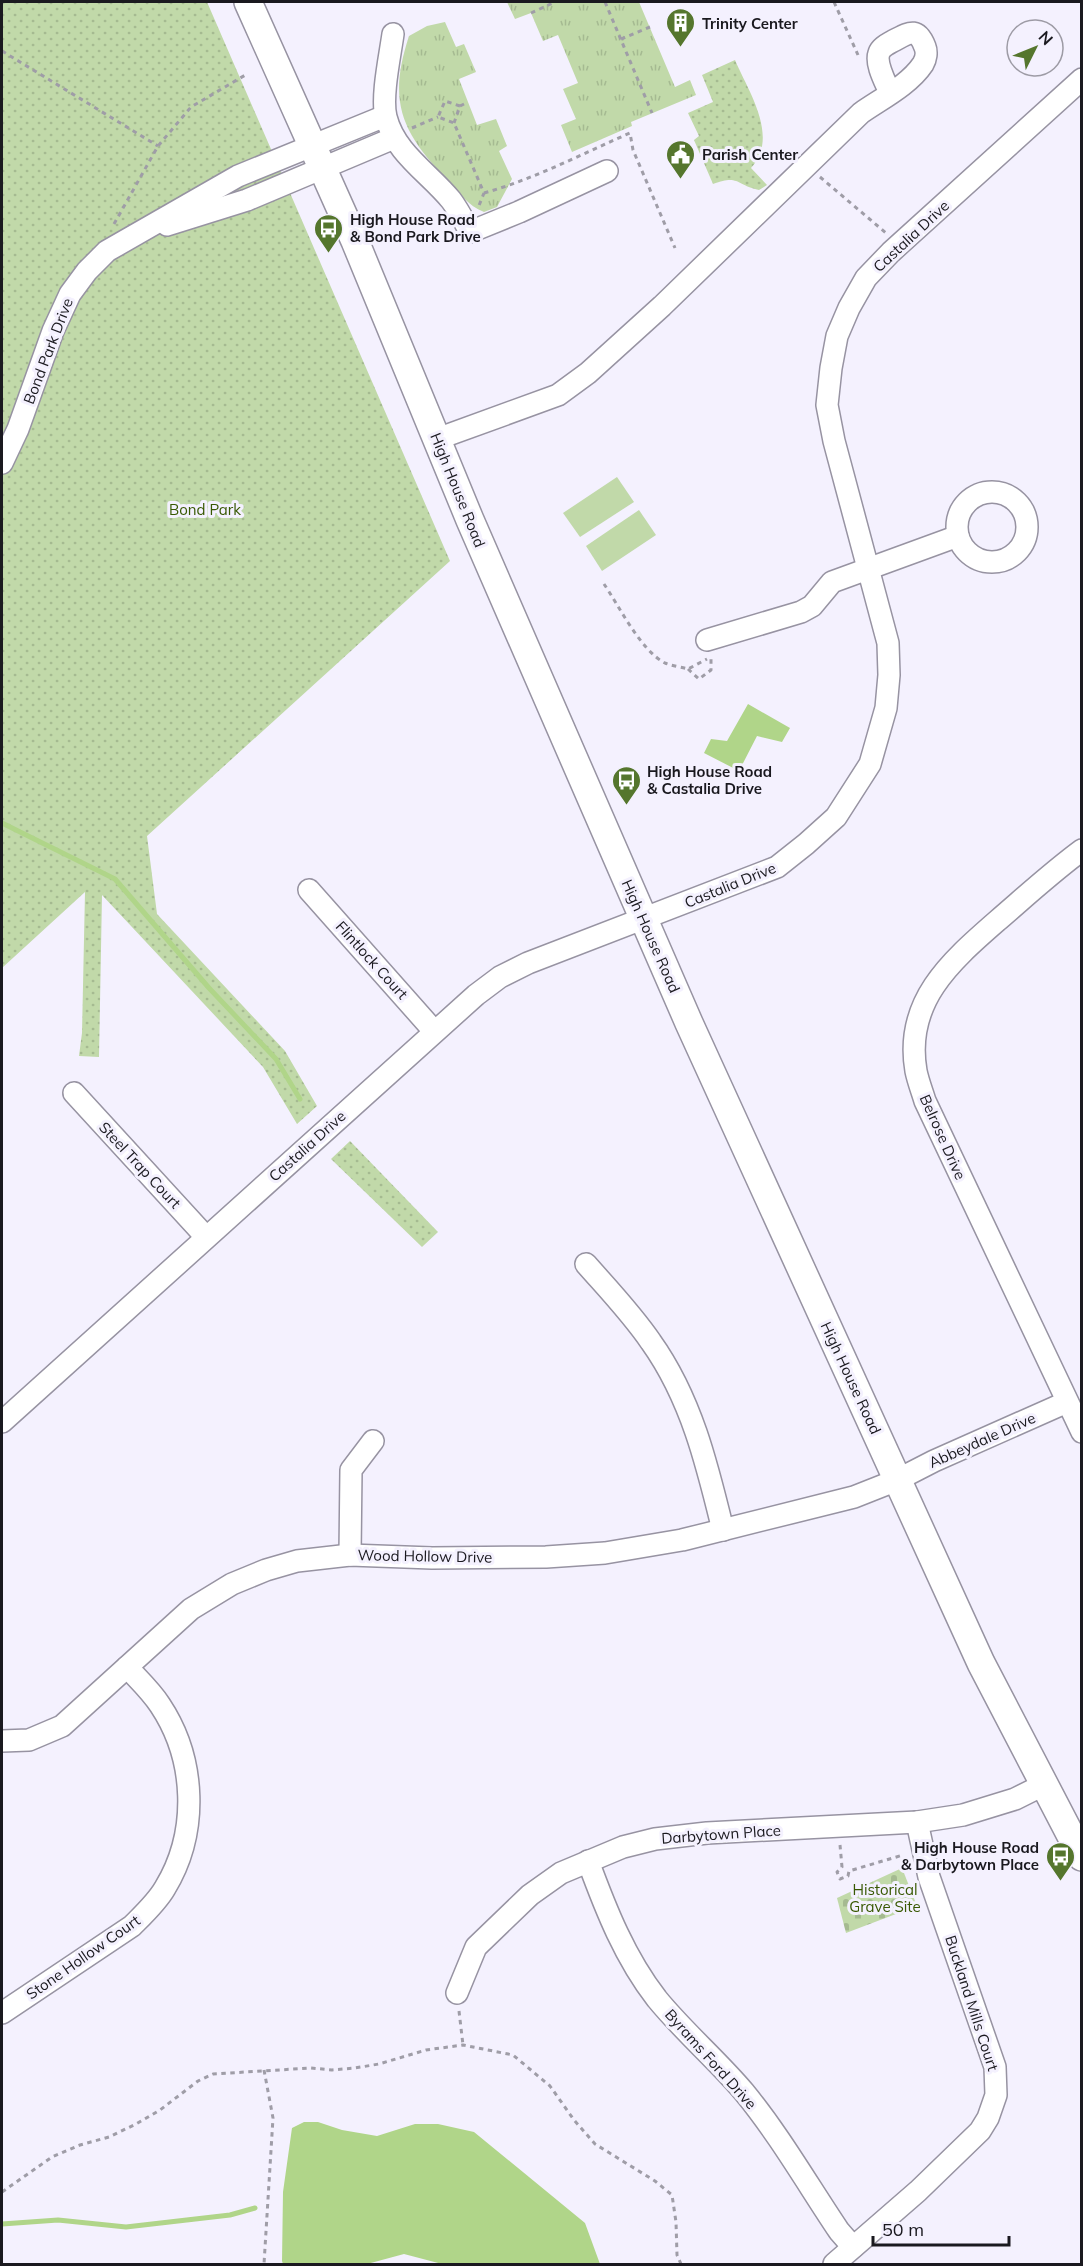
<svg xmlns="http://www.w3.org/2000/svg" width="1083" height="2266" viewBox="0 0 1083 2266" font-family="Mulish,sans-serif">
<defs>
<pattern id="grass-tufts" width="24" height="20" patternUnits="userSpaceOnUse" patternTransform="scale(1.5)"><rect width="24" height="20" fill="#c1d9a9"/><path d="M3 7l-1-3M5 7V3M7 7l1-3M15 17l-1-3M17 17v-4M19 17l1-3" fill="none" stroke="#a5ba91"/></pattern>
<pattern id="cemetery-stones" width="16" height="16" patternUnits="userSpaceOnUse" patternTransform="scale(1.5)"><rect width="16" height="16" fill="#c1d9a9"/><path d="M2 7V4a2 2 0 0 1 4 0v3zM10 15v-3a2 2 0 0 1 4 0v3z" fill="#a5ba91"/></pattern>
<pattern id="park-dots" width="8" height="8" patternUnits="userSpaceOnUse" patternTransform="scale(1.5)"><rect width="8" height="8" fill="#c1d9a9"/><path d="M2 2h.1M6 6h.1" fill="none" stroke="#a5ba91" stroke-width="1.8" stroke-linecap="round"/></pattern>
</defs>
<rect width="100%" height="100%" fill="#f4f1fe"/>
<g fill="url(#grass-tufts)">
<polygon points="507,2 639,2 675,87 690,80 696,95 631,122 632,126 572,152 561,125 576,119 563,89 578,83 558,35 543,41 531,13 515,19"/>
<path d="M445,22L456,47L464,44L476,72L459,79L477,125L496,119L507,146L499,151L512,179L497,207L484,212C467,205 462,195 449,182C402,133 387,103 409,36L427,26Z"/>
</g>
<polygon fill="url(#cemetery-stones)" points="902,1868 917,1906 846,1933 837,1898"/>
<g fill="url(#park-dots)">
<polygon points="2,2 207,2 450,561 147,836 157,914 285,1051 317,1106 297,1124 263,1067 102,895 99,1057 79,1056 82,1033 85,892 2,968"/>
<path d="M735,60C748,91 780,137 751,168L767,185L759,190C736,185 739,174 713,184L694,140L699,136L688,113L713,102L702,75Z"/>
<polygon points="350,1141 438,1232 422,1247 331,1159"/>
</g>
<g fill="#c1d9a9">
<polygon points="617,477 634,502 580,537 563,513"/>
<polygon points="639,510 656,535 602,571 586,546"/>
</g>
<g fill="#b0d589">
<polygon points="748,704 790,728 782,742 757,736 739,771 704,753 711,739 727,741"/>
<polygon points="304,2122 318,2122 342,2130 377,2136 415,2124 438,2124 474,2132 585,2223 600,2264 442,2264 404,2254 367,2264 283,2264 282,2261 283,2192 292,2128"/>
</g>
<g fill="none" stroke-linecap="round" stroke-linejoin="round">
<g stroke="#b0d589" stroke-width="5">
<polyline points="2,823 115,879 209,988 276,1059 300,1099"/>
<polyline points="2,2224 58,2220 126,2227 230,2215 255,2208"/>
</g>
<defs>
<g id="minor">
<path d="M393,34C390,56 381,97 386,117C395,153 429,173 451,200C458,209 464,221 470,232L519,212L607,171"/>
<polyline points="167,225 247,200 394,138"/>
<path d="M437,439L558,395L588,373L662,306L861,113C881,99 909,85 923,64C926,59 927,52 925,47C917,26 909,33 893,41C888,44 881,47 879,53C875,64 886,83 890,93"/>
<polyline points="2,463 18,429 53,331 70,294 87,271 107,251 238,176 385,116"/>
<circle cx="992" cy="527" r="35"/>
<polyline points="707,640 801,612 812,606 832,582 958,536"/>
<path d="M1082,850C1052,872 1025,897 997,921C950,962 904,1002 916,1071C918,1081 922,1091 925,1101L1082,1432"/>
<polyline points="309,890 434,1031"/>
<polyline points="74,1093 206,1237"/>
<path d="M586,1264C608,1289 632,1314 651,1342C691,1398 707,1464 723,1530"/>
<polyline points="2,1422 476,995 500,977 528,963 777,867 806,844 836,817 870,764 886,708 889,675 888,643 834,441 827,405 831,368 837,336 849,308 866,278 891,252 1082,79"/>
<polyline points="350,1555 351,1470 373,1441"/>
<polyline points="2,1741 29,1740 62,1726 191,1609 232,1584 266,1570 297,1561 350,1555 432,1558 546,1557 605,1553 682,1540 854,1497 897,1480 934,1461 1067,1402"/>
<path d="M588,1861C606,1910 625,1958 657,1999C684,2032 717,2060 744,2092C780,2136 808,2185 839,2231L853,2247"/>
<polyline points="457,1993 476,1947 530,1895 561,1873 623,1847 655,1839 707,1833 917,1822 963,1815 1015,1799 1043,1785"/>
<path d="M2,2013L132,1926C144,1914 157,1902 165,1888C199,1832 196,1759 160,1705C151,1691 138,1679 127,1667"/>
<polyline points="834,2264 918,2191 980,2131 988,2118 996,2095 995,2067 929,1877 917,1822"/>
</g>
<polyline id="major" points="248,2 355,241 470,520 689,1023 981,1663 1082,1857"/>
</defs>
<use href="#minor" stroke="#9793a2" stroke-width="24"/>
<use href="#major" stroke="#9793a2" stroke-width="30"/>
<g stroke="#9f9da7" stroke-width="3" stroke-dasharray="4.5 4.5" stroke-linecap="butt">
<polyline points="605,2 652,113"/>
<polyline points="834,2 858,55"/>
<polyline points="531,13 555,2"/>
<polyline points="621,39 650,27"/>
<polyline points="2,51 158,146"/>
<polyline points="460,106 468,102"/>
<polyline points="454,123 460,106 445,101 438,117 454,123 484,193 478,208"/>
<polyline points="412,128 438,117"/>
<polyline points="820,177 886,233"/>
<path d="M484,193C534,179 582,154 630,133L633,150L675,248"/>
<polyline points="114,224 158,146 191,107 247,74"/>
<path d="M604,584C619,606 641,651 665,663C672,666 681,667 688,669L707,659"/>
<polyline points="688,669 699,679 711,670 711,659"/>
<polyline points="840,1845 842,1867 837,1872 840,1879 848,1876 849,1871 903,1855"/>
<polyline points="459,2011 463,2045"/>
<polyline points="264,2070 273,2118 264,2264"/>
<polyline points="2,2192 52,2157 80,2145 109,2137 136,2124 160,2110 198,2081 213,2074 311,2068 332,2070 355,2068 379,2064 426,2050 463,2045 513,2055 550,2086 574,2120 595,2144 655,2181 672,2195 676,2222 677,2255 681,2264"/>
</g>
<use href="#minor" stroke="#fff" stroke-width="21"/>
<use href="#major" stroke="#fff" stroke-width="27"/>
</g>
<defs>
<symbol id="building-pin" viewBox="-11 -11 22 30"><path d="M0 17L-7.5 6A9.5 9.5 0 1 1 7.5 6Z" fill="#55762d" stroke="#f4f1fe"/><path d="M-4-6H4V6H1V3H-1V6H-4ZM-2.5-4.3h1.7v1.8h-1.7ZM.8-4.3h1.7v1.8H.8ZM-2.5-1h1.7V.8h-1.7ZM.8-1h1.7V.8H.8Z" fill="#fff"/></symbol>
<symbol id="civic-pin" viewBox="-11 -11 22 30"><path d="M0 17L-7.5 6A9.5 9.5 0 1 1 7.5 6Z" fill="#55762d" stroke="#f4f1fe"/><path d="M-.6-6.5H3V-4.5H.6V-3L4-1V1h2V6H-6V1h2V-1L-.6-3ZM-1.2 2.5V6h2.4V2.5Z" fill="#fff"/></symbol>
<symbol id="bus-pin" viewBox="-11 -11 22 30"><path d="M0 17L-7.5 6A9.5 9.5 0 1 1 7.5 6Z" fill="#55762d" stroke="#f4f1fe"/><path d="M-5-6H5V4H4V6H2V4H-2V6H-4V4H-5ZM-3.5-4V0h7V-4ZM-3.5 1.2v1.5H-2V1.2ZM2 1.2v1.5H3.5V1.2Z" fill="#fff"/></symbol>
</defs>
<g fill-rule="evenodd">
<use href="#building-pin" x="664" y="6" width="33" height="45"/>
<use href="#civic-pin" x="664" y="138" width="33" height="45"/>
<use href="#bus-pin" x="312" y="212" width="33" height="45"/>
<use href="#bus-pin" x="610" y="764" width="33" height="45"/>
<use href="#bus-pin" x="1044" y="1840" width="33" height="45"/>
</g>
<g text-anchor="middle" dominant-baseline="central" stroke-width="6" stroke-linejoin="round" paint-order="stroke">
<g font-size="15" font-weight="bold" fill="#1a191f" stroke="#f4f1fe" text-anchor="start">
<text x="702" y="23">Trinity Center</text>
<text x="702" y="154">Parish Center</text>
<text x="350" y="219">High House Road<tspan x="350" dy="17">&amp; Bond Park Drive</tspan></text>
<text x="647" y="771">High House Road<tspan x="647" dy="17">&amp; Castalia Drive</tspan></text>
<text x="1039" y="1847" text-anchor="end">High House Road<tspan x="1039" dy="17">&amp; Darbytown Place</tspan></text>
</g>
<g font-size="15" fill="#1a191f" stroke="#f4f1fe">
<text transform="translate(911 236) rotate(-43)">Castalia Drive</text>
<text transform="translate(48 351) rotate(-69)">Bond Park Drive</text>
<text transform="translate(458 490) rotate(68)">High House Road</text>
<text transform="translate(730 885) rotate(-22)">Castalia Drive</text>
<text transform="translate(651 936) rotate(66)">High House Road</text>
<text transform="translate(372 960) rotate(48)">Flintlock Court</text>
<text transform="translate(943 1137) rotate(66)">Belrose Drive</text>
<text transform="translate(307 1146) rotate(-42)">Castalia Drive</text>
<text transform="translate(140 1165) rotate(47)">Steel Trap Court</text>
<text transform="translate(851 1378) rotate(65)">High House Road</text>
<text transform="translate(982 1440) rotate(-24)">Abbeydale Drive</text>
<text transform="translate(425 1556) rotate(1)">Wood Hollow Drive</text>
<text transform="translate(721 1834) rotate(-4)">Darbytown Place</text>
<text transform="translate(83 1957) rotate(-35)">Stone Hollow Court</text>
<text transform="translate(972 2003) rotate(72)">Buckland Mills Court</text>
<text transform="translate(711 2059) rotate(48)">Byrams Ford Drive</text>
</g>
<g font-size="15" fill="#385802" stroke="#f4f1fe">
<text x="205" y="509">Bond Park</text>
<text x="885" y="1889">Historical<tspan x="885" dy="17">Grave Site</tspan></text>
</g>
</g>
<rect width="1083" height="2266" fill="none" stroke="#1a191f" stroke-width="6"/>
<g transform="translate(1035 48) rotate(47)"><circle r="28" fill="#f4f1fe" stroke="#9d9ba5" stroke-width="1.5"/>
<path d="M0-4.5L10 22L0 15L-10 22Z" fill="#55762d"/>
<text y="-9" font-size="16" font-weight="bold" text-anchor="middle" fill="#1a191f">N</text>
</g>
<path d="M873 2236v9h136v-9" fill="none" stroke="#1a191f" stroke-width="3"/>
<text x="882" y="2236" font-size="18" fill="#1a191f" stroke="#f4f1fe" stroke-width="4.5" paint-order="stroke">50 m</text>
</svg>
